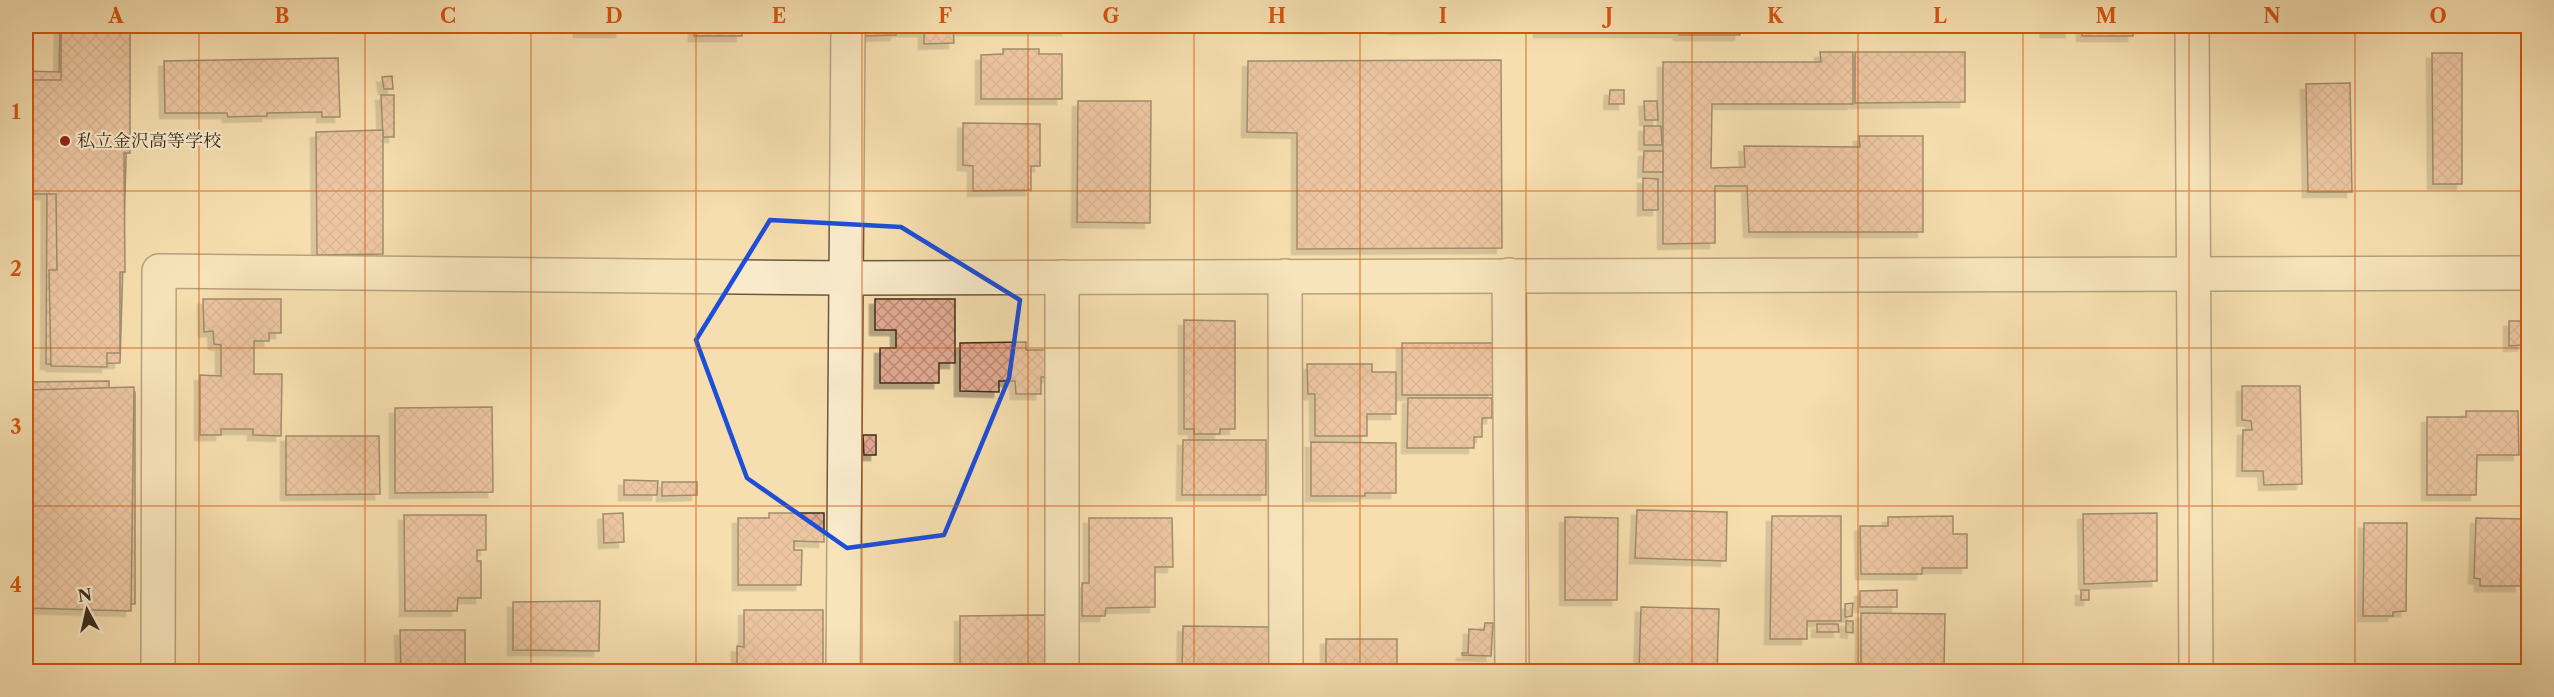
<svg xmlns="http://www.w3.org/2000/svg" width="2554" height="697" viewBox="0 0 2554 697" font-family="'Libre Caslon Text','Noto Serif JP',serif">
<defs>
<pattern id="building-cross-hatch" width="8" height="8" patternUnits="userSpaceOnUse" patternTransform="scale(1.5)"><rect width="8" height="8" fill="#e2a991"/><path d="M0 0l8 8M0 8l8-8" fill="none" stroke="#b88a76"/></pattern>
<filter id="shadow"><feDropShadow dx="-5.5" dy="5.5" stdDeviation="0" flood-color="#0004"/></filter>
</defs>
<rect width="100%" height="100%" fill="#f5deaf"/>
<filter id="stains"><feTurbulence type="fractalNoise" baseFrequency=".00333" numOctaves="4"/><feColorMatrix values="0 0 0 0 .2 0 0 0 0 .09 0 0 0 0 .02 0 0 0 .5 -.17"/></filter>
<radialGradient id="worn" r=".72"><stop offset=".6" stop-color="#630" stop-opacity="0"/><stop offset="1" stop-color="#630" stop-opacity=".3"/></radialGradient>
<g fill="url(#building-cross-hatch)" stroke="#3b2c1c" stroke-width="1.5" filter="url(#shadow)">
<polygon points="60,26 130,26 120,363 46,364 47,186 26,187 26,71 59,72"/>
<polygon points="61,26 130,26 130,153 124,153 125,272 120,272 120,353 107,353 107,367 51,366 49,270 57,270 56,194 26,194 26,80 61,80"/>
<rect x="579" y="26" width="42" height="6"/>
<polygon points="694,26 741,26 742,36 694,36"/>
<polygon points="865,26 953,26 954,43 924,44 924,31 896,31 896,35 865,36"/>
<rect x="960" y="26" width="107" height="4"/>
<rect x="1267" y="26" width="64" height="2"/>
<polygon points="1394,26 1443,26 1443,28 1394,29"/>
<rect x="1539" y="26" width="139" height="6"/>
<rect x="1679" y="26" width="61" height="9"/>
<polygon points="2045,26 2070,26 2071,32 2046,32"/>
<rect x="2082" y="26" width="51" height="10"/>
<polygon points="1003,49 1039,49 1039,54 1062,54 1062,99 981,99 981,55 1003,54"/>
<polygon points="1820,52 1853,52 1853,104 1712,104 1711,168 1745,167 1744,146 1860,147 1859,136 1923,136 1923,232 1749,232 1747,186 1715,186 1715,243 1663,244 1663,62 1821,62"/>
<polygon points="1855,52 1965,52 1965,102 1855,103"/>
<polygon points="2432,53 2462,53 2462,184 2433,184"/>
<polygon points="338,58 340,117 322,117 322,112 267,113 267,116 228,117 227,113 165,113 164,61"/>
<polygon points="1501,60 1502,248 1297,249 1297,133 1247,132 1248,61"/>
<polygon points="392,76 393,89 384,89 382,77"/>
<polygon points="2350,83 2352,192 2308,192 2306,84"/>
<polygon points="1610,90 1624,90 1624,104 1609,104"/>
<polygon points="381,95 394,95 394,137 383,137"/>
<polygon points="1078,101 1151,101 1150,223 1077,222"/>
<polygon points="1644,101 1657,101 1658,120 1645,120"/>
<polygon points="963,123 1040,124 1040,166 1031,166 1031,190 973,191 973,166 963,165"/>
<polygon points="1644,126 1661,126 1662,145 1644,145"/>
<polygon points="383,130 383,254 317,255 316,132"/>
<polygon points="1644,151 1663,151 1663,172 1643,172"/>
<polygon points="1643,178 1658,179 1658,210 1643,210"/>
<polygon points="203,299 281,299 281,333 269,333 269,341 254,341 254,374 282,374 281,436 253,435 253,429 221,429 221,435 200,435 200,375 221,376 221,345 214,344 213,331 204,332"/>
<polygon points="875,299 955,299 955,363 939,363 939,383 880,383 880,348 896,348 896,330 875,330"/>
<polygon points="1184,320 1235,321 1235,429 1220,429 1220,434 1194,434 1194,429 1184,429"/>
<polygon points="2509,321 2523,321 2523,345 2509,346"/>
<polygon points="1026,342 1026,350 1050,350 1050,377 1041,377 1041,394 1016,394 1015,381 999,381 999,392 960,391 960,343"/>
<rect x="1402" y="343" width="91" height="52"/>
<polygon points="1307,364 1372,364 1372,372 1396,372 1396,414 1367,414 1367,436 1315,436 1315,394 1308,394"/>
<polygon points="109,381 109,392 135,392 135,604 109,603 109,608 26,608 26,382"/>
<polygon points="2242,386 2300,386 2302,484 2264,485 2263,471 2242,471 2243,430 2252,430 2251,421 2242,420"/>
<polygon points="134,387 131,611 26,608 26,390"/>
<polygon points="1408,398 1492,398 1492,418 1482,418 1482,437 1474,437 1474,448 1407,448"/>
<polygon points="492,407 493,492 395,493 395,408"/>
<polygon points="2466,411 2518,411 2519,455 2477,455 2476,495 2427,495 2427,417 2466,417"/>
<polygon points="863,435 876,435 876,455 864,455"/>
<polygon points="286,436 379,436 380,494 286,495"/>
<polygon points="1183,440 1266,440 1266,495 1182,495"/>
<polygon points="1311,442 1396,443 1396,493 1365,493 1365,496 1311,496"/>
<polygon points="624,480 658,481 657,495 624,495"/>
<polygon points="662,482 697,482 697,495 662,496"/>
<polygon points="1637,510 1727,512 1726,561 1635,558"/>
<polygon points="623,513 624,542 604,543 603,514"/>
<polygon points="769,513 824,513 824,542 794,541 794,550 802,550 801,585 738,585 738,518 769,518"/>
<polygon points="2157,513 2157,581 2084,584 2083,514"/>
<polygon points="404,515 486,515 486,550 477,550 477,561 481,561 481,598 458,598 457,611 405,611"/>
<polygon points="1772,516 1841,516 1841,621 1807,621 1807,639 1770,639"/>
<polygon points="1953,516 1953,534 1967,534 1967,568 1922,568 1922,574 1861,574 1860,526 1888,526 1888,517"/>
<polygon points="1565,517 1618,518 1617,600 1565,600"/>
<polygon points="1089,518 1172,518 1173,567 1155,567 1155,607 1106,608 1105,616 1082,616 1082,583 1089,583"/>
<polygon points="2476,518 2528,519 2528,579 2520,579 2521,586 2480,586 2480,579 2474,578"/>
<polygon points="2364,523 2407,523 2406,611 2393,612 2393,616 2363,616"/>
<polygon points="1897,590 1897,607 1860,607 1860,591"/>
<rect x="2081" y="590" width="8" height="10"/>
<polygon points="600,601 599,651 513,650 513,602"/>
<polygon points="1853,603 1852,616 1845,617 1845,604"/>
<polygon points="1641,607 1719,609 1717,672 1639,672"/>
<polygon points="744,610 823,610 823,672 737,672 737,646 744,647"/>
<polygon points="1861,613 1945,614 1944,669 1861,669"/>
<polygon points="1047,615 1048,671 960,672 960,616"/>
<polygon points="1846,621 1853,621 1853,633 1846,632"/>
<polygon points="1485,623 1493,623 1491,656 1462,655 1462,653 1468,653 1469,629 1484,630"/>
<polygon points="1817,624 1838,624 1839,632 1817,632"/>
<polygon points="1183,626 1269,627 1269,672 1182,672"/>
<polygon points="400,630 465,630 465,672 401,672"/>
<polygon points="1326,639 1397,639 1397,672 1336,672 1336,664 1326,664"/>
</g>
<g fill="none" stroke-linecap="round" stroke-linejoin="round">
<defs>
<g id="minor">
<polyline points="2192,26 2196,672"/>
<polyline points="1509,275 1512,672"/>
<polyline points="1285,276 1286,672"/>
<polyline points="158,672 159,271 847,278 2528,273"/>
<polyline points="843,672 848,26"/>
<polyline points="1062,672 1062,277"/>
</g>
</defs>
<use href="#minor" stroke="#6a5841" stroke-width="36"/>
<use href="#minor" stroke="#f8eacb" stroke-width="33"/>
</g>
<path d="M0 0H2554V697H0ZM770,220L901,227L1020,300L1009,378L944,535L847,548L747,478L696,340Z" fill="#f5deaf" fill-opacity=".55" fill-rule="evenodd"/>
<path fill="none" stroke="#1d4ed8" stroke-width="4.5" stroke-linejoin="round" d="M770,220L901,227L1020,300L1009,378L944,535L847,548L747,478L696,340Z"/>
<path fill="none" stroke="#d7540e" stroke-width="1.5" stroke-opacity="0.55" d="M199,26V672M365,26V672M531,26V672M696,26V672M862,26V672M1028,26V672M1194,26V672M1360,26V672M1526,26V672M1692,26V672M1858,26V672M2023,26V672M2189,26V672M2355,26V672M26,191H2528M26,348H2528M26,506H2528"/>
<circle fill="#8f2418" stroke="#f8eacb" stroke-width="2" cx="65" cy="141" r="6"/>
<g text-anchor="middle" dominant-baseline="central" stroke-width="4.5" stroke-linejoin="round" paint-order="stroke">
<g font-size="18" fill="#3b2c1c" stroke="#f8eacb" text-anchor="start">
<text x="77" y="141">私立金沢高等学校</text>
</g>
</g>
<rect width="2554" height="697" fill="none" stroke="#f5deaf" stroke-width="66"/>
<g transform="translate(87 610) rotate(352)" stroke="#f8eacb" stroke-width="4.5" paint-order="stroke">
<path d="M0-4.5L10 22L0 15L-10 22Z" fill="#3b2c1c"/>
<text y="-9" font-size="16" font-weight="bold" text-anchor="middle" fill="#3b2c1c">N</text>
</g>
<rect x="33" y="33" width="2488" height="631" fill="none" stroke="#d7540e" stroke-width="2"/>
<g font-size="20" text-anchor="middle" font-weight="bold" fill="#d7540e">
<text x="116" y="23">A</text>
<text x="282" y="23">B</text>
<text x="448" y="23">C</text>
<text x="614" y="23">D</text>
<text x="779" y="23">E</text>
<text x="945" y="23">F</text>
<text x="1111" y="23">G</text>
<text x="1277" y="23">H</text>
<text x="1443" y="23">I</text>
<text x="1609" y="23">J</text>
<text x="1775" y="23">K</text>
<text x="1940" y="23">L</text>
<text x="2106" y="23">M</text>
<text x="2272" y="23">N</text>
<text x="2438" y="23">O</text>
<text x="16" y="119">1</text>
<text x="16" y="276">2</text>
<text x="16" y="434">3</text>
<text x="16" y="592">4</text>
</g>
<rect width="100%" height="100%" filter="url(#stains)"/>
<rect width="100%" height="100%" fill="url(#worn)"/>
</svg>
